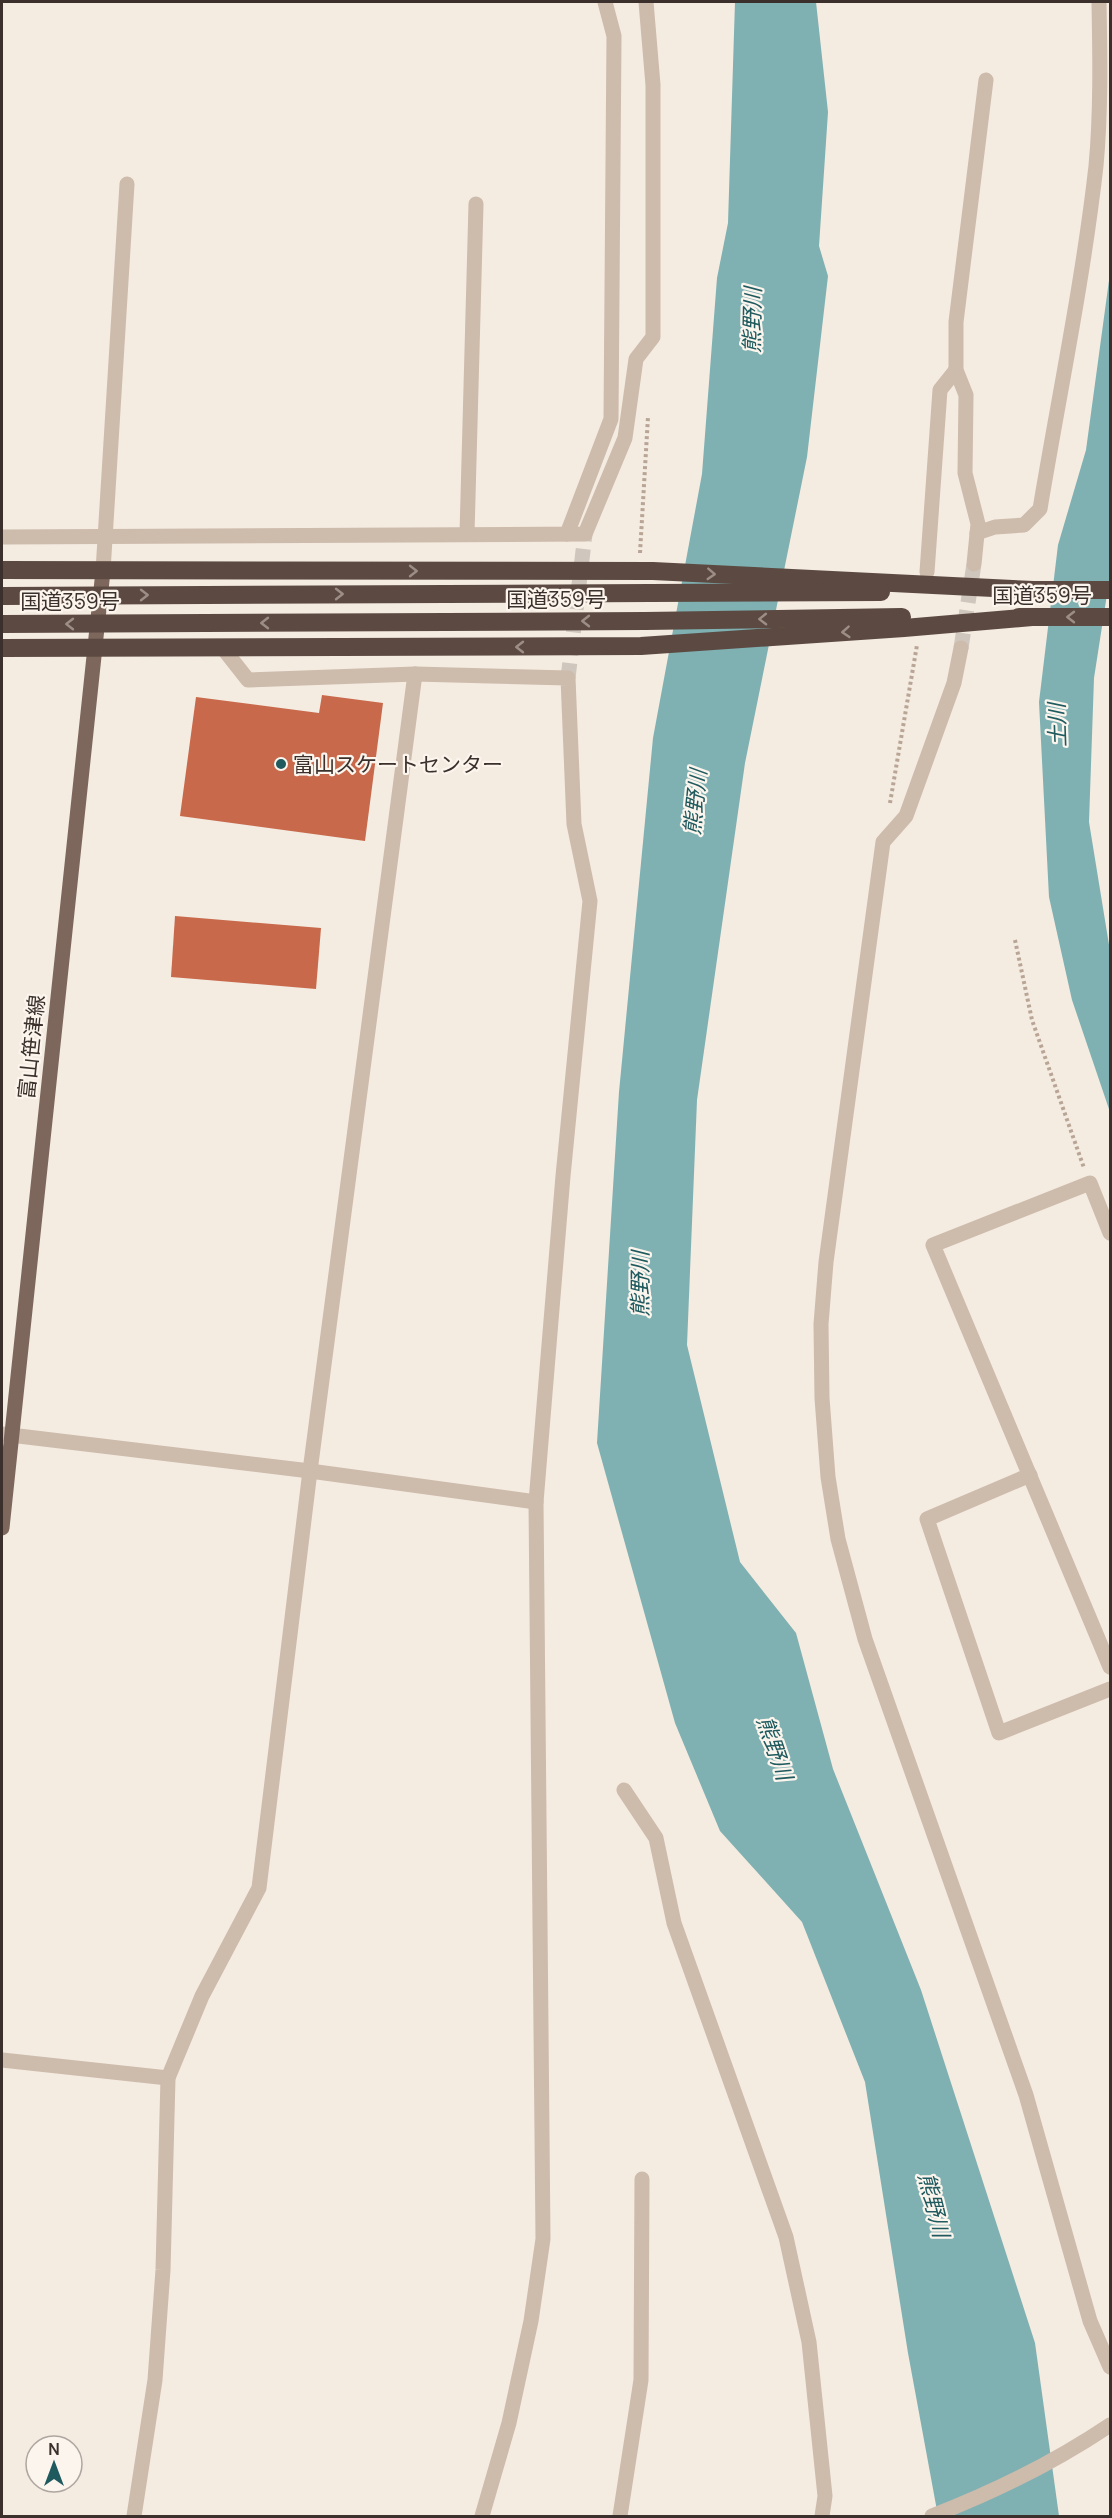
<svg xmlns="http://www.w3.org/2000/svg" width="1112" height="2518" viewBox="0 0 1112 2518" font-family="Manrope,'Noto Sans JP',sans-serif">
<rect width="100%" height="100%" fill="#f4ebe1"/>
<g fill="#7fb0b2">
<polygon points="735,2 816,2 828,112 819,246 828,276 807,457 745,763 697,1100 687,1345 740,1562 796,1633 833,1769 921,1990 1035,2343 1059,2516 938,2516 908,2353 865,2082 802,1922 720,1831 675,1723 597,1443 619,1092 653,738 702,474 717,278 728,223"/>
<polygon points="1110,273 1110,575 1094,678 1089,822 1110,951 1110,1112 1072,1000 1049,897 1039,702 1058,545 1086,450"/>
</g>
<g fill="#c8694b">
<polygon points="322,695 383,703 365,841 180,816 196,697 319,713"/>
<polygon points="175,916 321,928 316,989 171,977"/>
</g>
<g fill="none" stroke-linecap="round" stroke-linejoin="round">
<g stroke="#cfc6bd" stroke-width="15" stroke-dasharray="15 8" stroke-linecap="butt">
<polyline points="961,648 974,564"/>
<polyline points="568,678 585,534"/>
</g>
<g stroke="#b9a596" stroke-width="4" stroke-dasharray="3 3" stroke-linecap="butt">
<polyline points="640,553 648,417"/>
<polyline points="890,803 917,645"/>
<polyline points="1015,940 1032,1020 1084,1168"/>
</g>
<g stroke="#cdbbac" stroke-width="15">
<path d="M977,533L995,527L1024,525L1040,509C1059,395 1083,281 1096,166C1101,112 1100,56 1099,2"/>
<polyline points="467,534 476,204"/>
<polyline points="567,534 611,419 614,36 605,2"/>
<polyline points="2,537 585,534 625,438 636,359 653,337 653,85 646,2"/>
<polyline points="974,564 978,524 965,473 966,395 956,370 956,322 986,80"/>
<polyline points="103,571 127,184"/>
<polyline points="927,572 940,390 956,370"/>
<polyline points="222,647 248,680 415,674 568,678 574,824 590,901 563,1176 536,1502 543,2239 531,2321 509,2423 482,2516"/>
<polyline points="961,648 954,683 906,816 883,842 826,1262 821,1324 822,1398 828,1477 838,1539 865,1639 1026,2095 1090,2321 1110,2367"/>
<polyline points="1110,1233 1090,1183 933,1245 1110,1667"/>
<polyline points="2,1434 310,1471 536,1502"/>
<polyline points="1030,1475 927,1519 999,1733 1110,1689"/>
<polyline points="624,1790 656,1838 674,1923 786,2237 809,2342 825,2496 822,2516"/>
<polyline points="2,2060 168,2078"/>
<polyline points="134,2516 155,2380 163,2270 168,2078 202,1996 259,1888 310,1471 415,674"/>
<polyline points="620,2516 641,2380 642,2179"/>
<path d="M932,2516C994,2492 1055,2462 1110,2425"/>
</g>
<polyline stroke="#7d675c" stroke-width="15" points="2,1528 103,571"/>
<g stroke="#5c4a42" stroke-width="18">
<polyline points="2,570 653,571 1033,590"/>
<polyline points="1022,590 1110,590"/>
<polyline points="650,593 881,592"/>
<polyline points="1019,617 1110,617"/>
<polyline points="645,621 902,617"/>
<polyline points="2,648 641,646 904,628 1032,617"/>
</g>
<g stroke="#5c4a42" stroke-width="18">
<polyline points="2,596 650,593"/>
<polyline points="2,624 645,621"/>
</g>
</g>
<defs><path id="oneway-chevron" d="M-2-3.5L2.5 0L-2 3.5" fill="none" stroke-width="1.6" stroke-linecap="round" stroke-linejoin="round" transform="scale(1.5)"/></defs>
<g stroke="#9c8e87">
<use href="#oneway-chevron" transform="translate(413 571)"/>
<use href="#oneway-chevron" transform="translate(711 574) rotate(3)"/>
<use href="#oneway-chevron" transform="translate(339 594)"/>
<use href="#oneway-chevron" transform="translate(144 595)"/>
<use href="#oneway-chevron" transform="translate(1071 617) rotate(180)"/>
<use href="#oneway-chevron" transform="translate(763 619) rotate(179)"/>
<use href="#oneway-chevron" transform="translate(586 621) rotate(180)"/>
<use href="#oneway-chevron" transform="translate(265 623) rotate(180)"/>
<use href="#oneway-chevron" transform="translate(70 624) rotate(180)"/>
<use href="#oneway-chevron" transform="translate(846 632) rotate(176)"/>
<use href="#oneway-chevron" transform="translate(520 647) rotate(180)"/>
</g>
<circle fill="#1f5a5e" stroke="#fbf5ee" stroke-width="2" cx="281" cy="764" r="6"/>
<g text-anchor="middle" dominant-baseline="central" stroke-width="4.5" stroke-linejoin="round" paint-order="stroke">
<g font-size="21" fill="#3b302b" stroke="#fbf5ee">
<text x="1042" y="595">国道359号</text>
<text x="556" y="599">国道359号</text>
<text x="70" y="601">国道359号</text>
<text transform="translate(31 1047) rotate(-84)">富山笹津線</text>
</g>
<g font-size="21" fill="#3b302b" stroke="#fbf5ee" text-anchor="start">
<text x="293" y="764">富山スケートセンター</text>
</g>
<g font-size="22" font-style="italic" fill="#1f5a5e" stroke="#fbf5ee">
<text transform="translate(752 320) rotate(-89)">熊野川</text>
<text transform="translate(1057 725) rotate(-92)">土川</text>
<text transform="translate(695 802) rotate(-84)">熊野川</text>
<text transform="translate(640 1284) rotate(-90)">熊野川</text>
<text transform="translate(775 1748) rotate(71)">熊野川</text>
<text transform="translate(934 2205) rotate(76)">熊野川</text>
</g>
</g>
<rect width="1112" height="2518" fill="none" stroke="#3b302b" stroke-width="6"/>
<g transform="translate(54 2464)"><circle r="28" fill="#fbf5ee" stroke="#aea6a0" stroke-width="1.5"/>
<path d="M0-4.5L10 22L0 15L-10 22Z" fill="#1f5a5e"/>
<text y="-9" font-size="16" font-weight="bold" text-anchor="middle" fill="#3b302b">N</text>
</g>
</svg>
